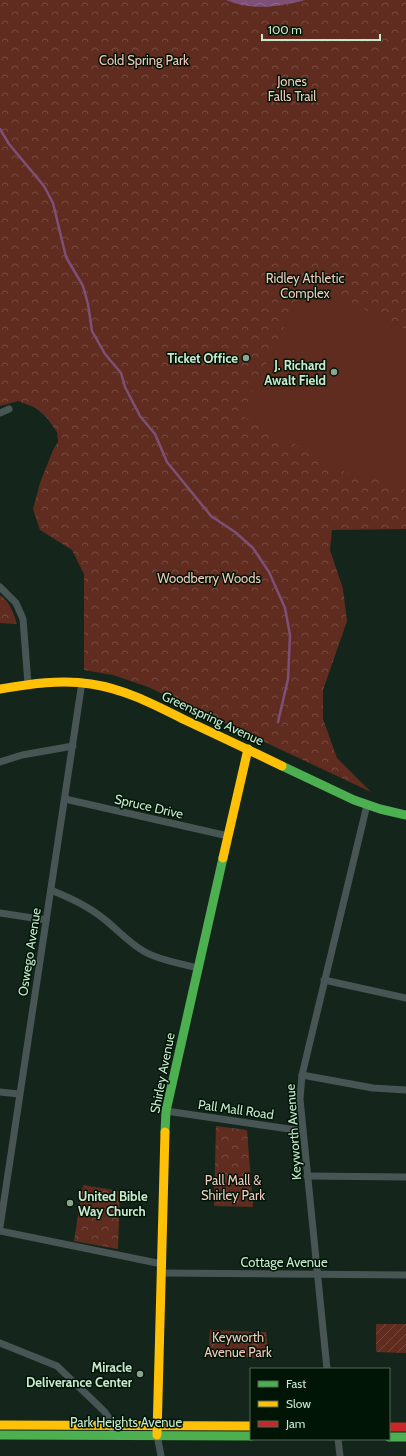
<svg xmlns="http://www.w3.org/2000/svg" width="406" height="1456" viewBox="0 0 406 1456" font-family="Cabin,sans-serif">
<defs>
<pattern id="park-crowns" width="20" height="18" patternUnits="userSpaceOnUse"><rect width="20" height="18" fill="#602c20"/><path d="M2 6a3 3 0 1 1 6 0M12 15a3 3 0 1 1 6 0" fill="none" stroke="#754b3f"/></pattern>
<pattern id="garden-furrows" width="10" height="10" patternUnits="userSpaceOnUse"><rect width="10" height="10" fill="#602c20"/><path d="M-1 1l2-2M0 10L10 0M9 11l2-2" fill="none" stroke="#754b3f"/></pattern>
<pattern id="water-waves" width="16" height="10" patternUnits="userSpaceOnUse"><rect width="16" height="10" fill="#7e4f77"/><path d="M0 5q4-4 8 0t8 0" fill="none" stroke="#8f6889"/></pattern>
</defs>
<rect width="100%" height="100%" fill="#14261b"/>
<g fill="url(#park-crowns)">
<polygon points="0,0 406,0 406,529 332,530 330,550 343,589 347,621 323,690 323,719 337,758 371,792 148,687 113,675 84,670 84,574 72,550 40,530 33,509 40,483 53,450 58,442 57,432 47,418 36,408 18,401 0,406"/>
<path d="M0,595C10,602 13,612 17,624L0,623Z"/>
<polygon points="216,1126 247,1130 253,1207 214,1206"/>
<polygon points="83,1185 120,1191 118,1249 74,1241"/>
<polygon points="210,1330 266,1332 269,1358 208,1357"/>
</g>
<polygon fill="url(#garden-furrows)" points="376,1324 406,1324 406,1353 376,1352"/>
<g fill="#602c20">
<polygon points="327,292 406,329 406,490 372,474 369,485 241,415 297,301 310,295"/>
<polygon points="215,1335 238,1336 238,1353 214,1352"/>
</g>
<path fill="url(#water-waves)" d="M226,0H305C279,7 252,11 226,0Z"/>
<g fill="none" stroke-linecap="round" stroke-linejoin="round">
<polyline stroke="#7e4f77" stroke-width="2.5" points="0,129 9,144 44,186 53,203 66,257 83,286 88,304 92,331 105,354 121,373 125,387 140,416 155,434 167,462 211,516 235,532 253,548 269,572 285,608 290,635 288,679 278,722"/>
<g stroke="#475554" stroke-width="7">
<polyline points="0,413 9,409"/>
<polyline points="0,587 16,603 23,619 28,684"/>
<polyline points="0,762 22,755 73,746"/>
<polyline points="65,799 228,836"/>
<path d="M51,890C70,898 88,906 104,919C118,930 129,943 145,952C161,961 180,963 198,968"/>
<polyline points="0,913 46,920"/>
<polyline points="324,980 406,998"/>
<polyline points="302,1075 373,1088 406,1090"/>
<polyline points="0,1092 19,1094"/>
<polyline points="166,1111 303,1131"/>
<polyline points="307,1176 406,1177"/>
<polyline points="0,1227 82,682"/>
<polyline points="0,1231 162,1264"/>
<polyline points="162,1273 406,1275"/>
<polyline points="0,1343 57,1366 104,1411 109,1418 112,1428"/>
<polyline points="327,1369 300,1099 302,1075 367,805"/>
<polyline points="157,1435 161,1456"/>
<polyline points="338,1439 340,1456"/>
</g>
<g stroke="#4caf50" stroke-width="9">
<polyline points="282,766 354,800 380,809 406,815"/>
<polyline points="165,1132 166,1111 223,858"/>
<polyline points="0,1435 251,1436"/>
<polyline points="389,1437 406,1437"/>
</g>
<g stroke="#ffc107" stroke-width="9">
<path d="M0,689C30,684 61,679 91,684C125,689 155,705 185,720C217,735 249,750 282,766"/>
<polyline points="223,858 248,749"/>
<polyline points="0,1425 251,1426"/>
<polyline points="157,1435 165,1132"/>
</g>
<polyline stroke="#c62828" stroke-width="9" points="389,1427 406,1427"/>
</g>
<g fill="#89a591" stroke="#001506" stroke-width="1.5">
<circle cx="246" cy="358" r="4"/>
<circle cx="334" cy="372" r="4"/>
<circle cx="70" cy="1203" r="4"/>
<circle cx="140" cy="1374" r="4"/>
</g>
<g text-anchor="middle" dominant-baseline="central" stroke-width="3" stroke-linejoin="round" paint-order="stroke">
<g font-size="13" fill="#f3c9bf" stroke="#001506">
<text x="144" y="60">Cold Spring Park</text>
<text x="292" y="81">Jones<tspan x="292" dy="15">Falls Trail</tspan></text>
<text x="305" y="278">Ridley Athletic<tspan x="305" dy="15">Complex</tspan></text>
<text x="209" y="578">Woodberry Woods</text>
<text x="233" y="1180">Pall Mall &amp;<tspan x="233" dy="15">Shirley Park</tspan></text>
<text x="238" y="1337">Keyworth<tspan x="238" dy="15">Avenue Park</tspan></text>
</g>
<g font-size="13" font-weight="bold" fill="#c8e9d0" stroke="#001506" text-anchor="end">
<text x="238" y="358">Ticket Office</text>
<text x="326" y="365">J. Richard<tspan x="326" dy="15">Awalt Field</tspan></text>
<text x="78" y="1196" text-anchor="start">United Bible<tspan x="78" dy="15">Way Church</tspan></text>
<text x="132" y="1367">Miracle<tspan x="132" dy="15">Deliverance Center</tspan></text>
</g>
<g font-size="13" fill="#c8e9d0" stroke="#001506">
<text transform="translate(213 718) rotate(25)">Greenspring Avenue</text>
<text transform="translate(149 806) rotate(13)">Spruce Drive</text>
<text transform="translate(29 952) rotate(-81)">Oswego Avenue</text>
<text transform="translate(162 1073) rotate(-79)">Shirley Avenue</text>
<text transform="translate(236 1109) rotate(8)">Pall Mall Road</text>
<text transform="translate(293 1132) rotate(-94)">Keyworth Avenue</text>
<text x="284" y="1262">Cottage Avenue</text>
<text x="126" y="1422">Park Heights Avenue</text>
</g>
</g>
<rect x="250" y="1368" width="140" height="72" fill="#001506" stroke="#506a57"/>
<rect x="258" y="1381" width="20" height="6" fill="#4caf50" stroke="#506a57"/>
<text x="286" y="1388" font-size="12" fill="#c8e9d0">Fast</text>
<rect x="258" y="1401" width="20" height="6" fill="#ffc107" stroke="#506a57"/>
<text x="286" y="1408" font-size="12" fill="#c8e9d0">Slow</text>
<rect x="258" y="1421" width="20" height="6" fill="#c62828" stroke="#506a57"/>
<text x="286" y="1428" font-size="12" fill="#c8e9d0">Jam</text>
<path d="M262 34v6h118v-6" fill="none" stroke="#c8e9d0" stroke-width="2"/>
<text x="268" y="34" font-size="12" fill="#c8e9d0" stroke="#001506" stroke-width="3" paint-order="stroke">100 m</text>
</svg>
